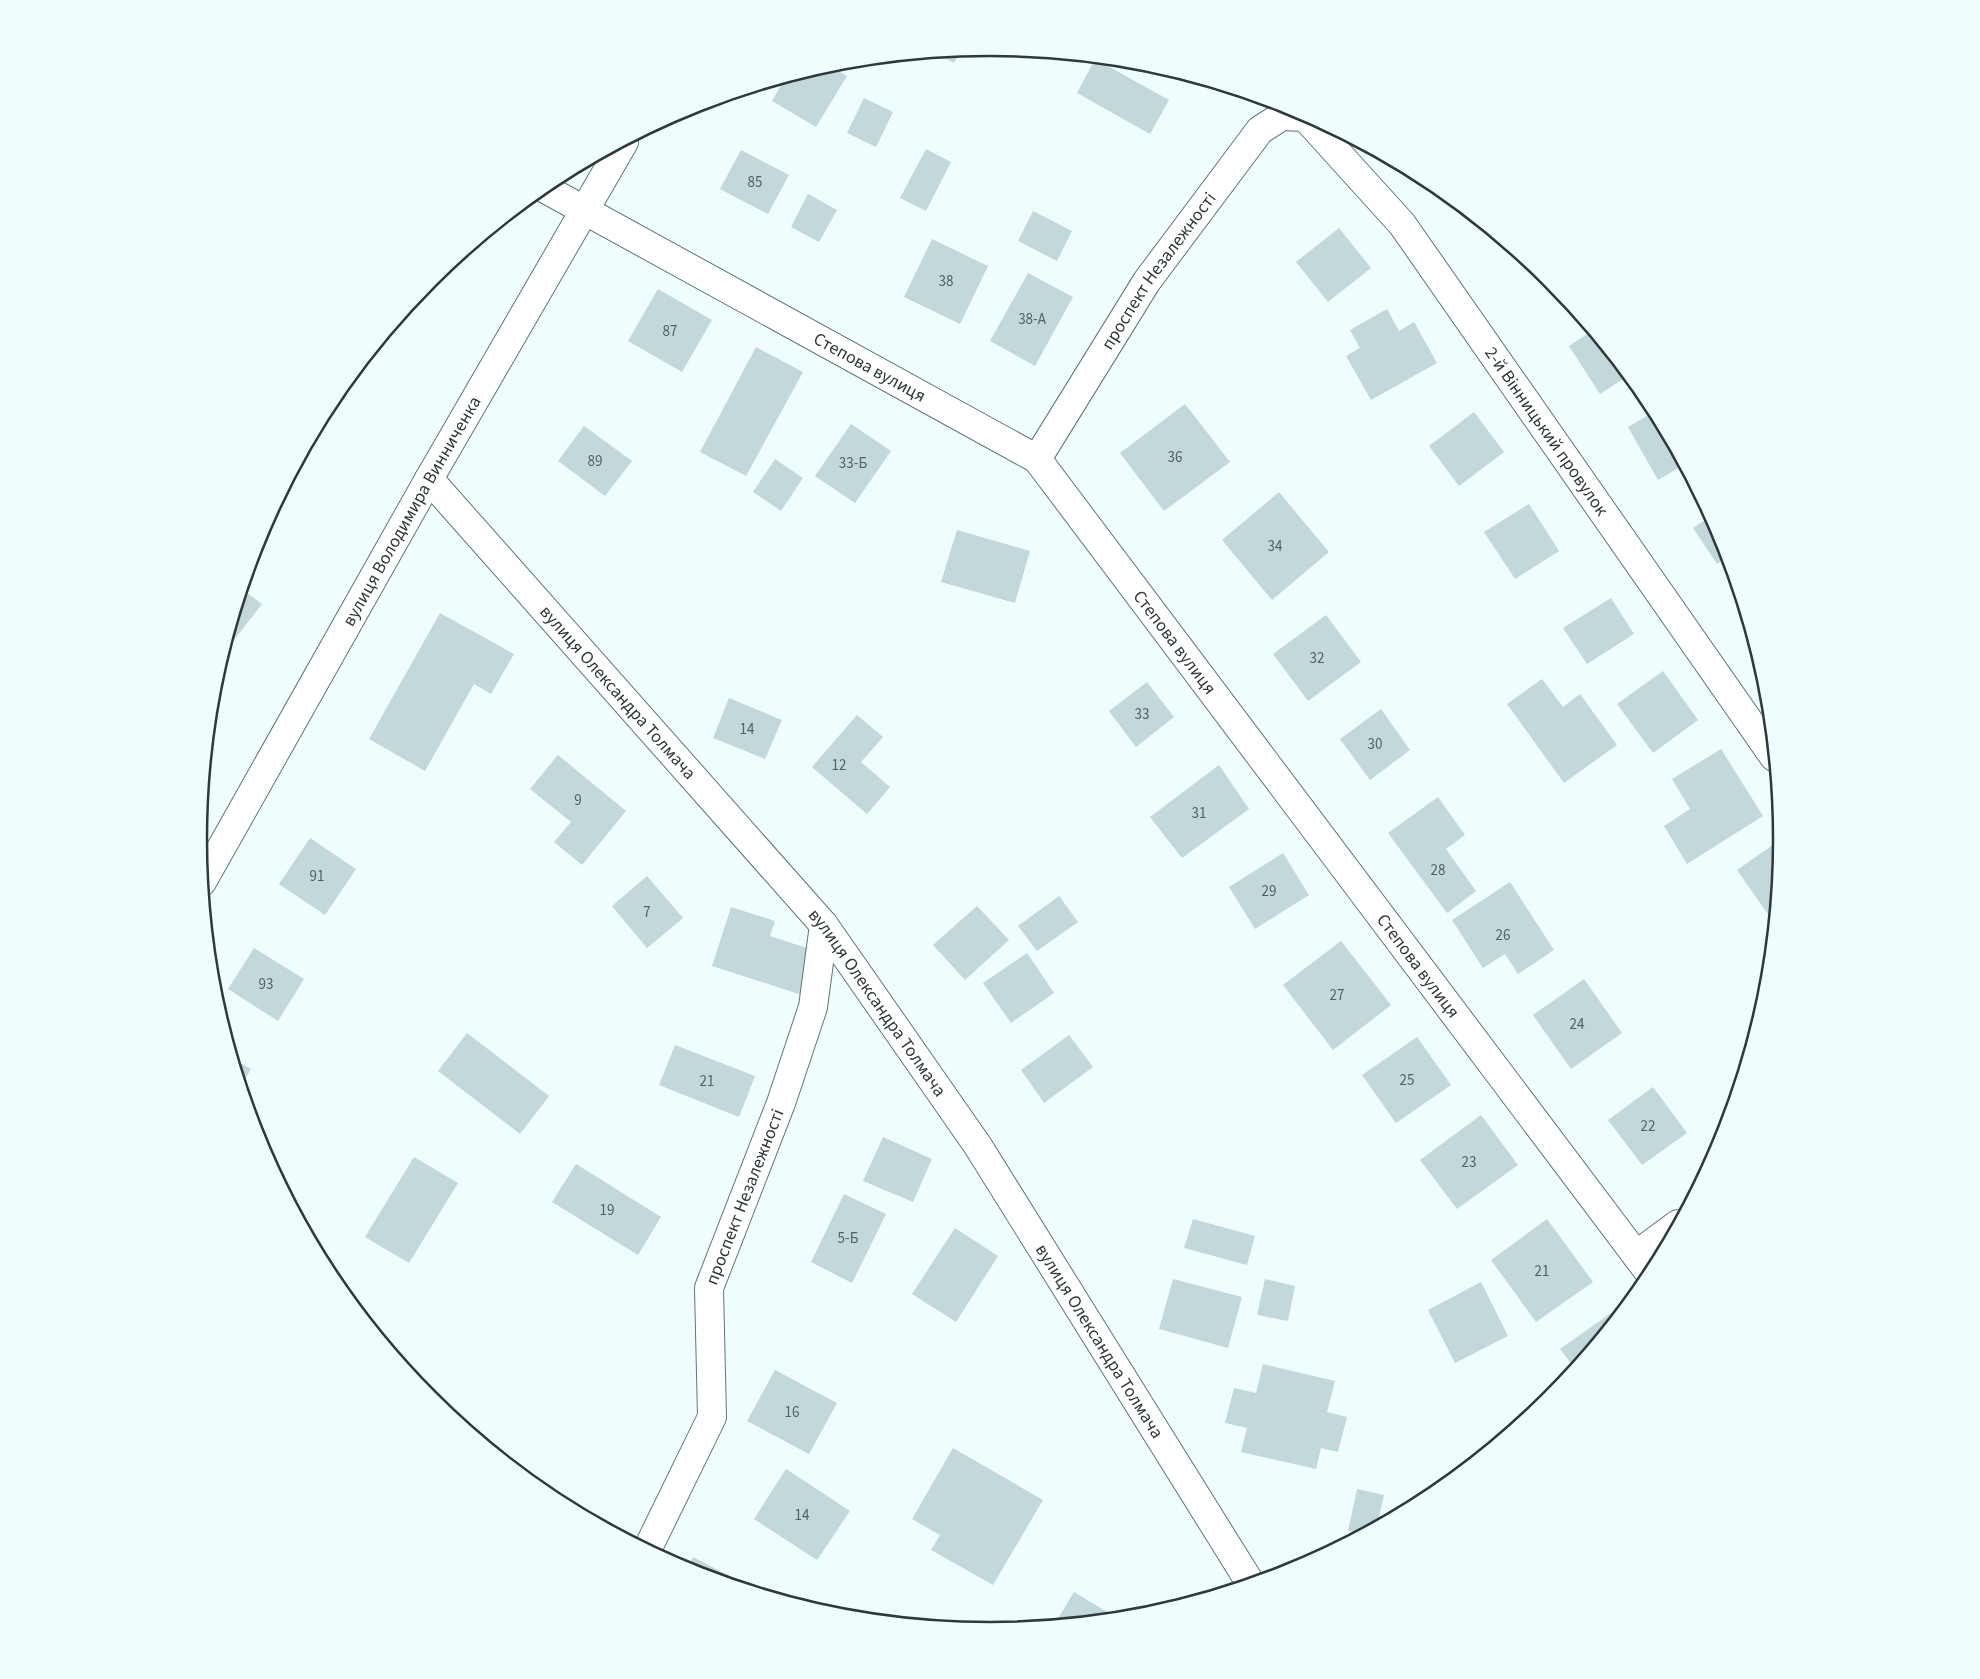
<svg xmlns="http://www.w3.org/2000/svg" width="1980" height="1679" viewBox="0 0 1980 1679" font-family="'Source Sans 3',sans-serif">
<rect width="100%" height="100%" fill="#f0fdfe"/>
<g fill="#c2d8da">
<polygon points="961,50 954,63 936,53"/>
<polygon points="1095,59 1169,100 1150,134 1077,93"/>
<polygon points="828,65 847,76 816,127 772,101 785,78"/>
<polygon points="864,98 893,112 876,147 847,133"/>
<polygon points="926,149 951,162 926,211 900,198"/>
<polygon points="741,150 789,175 768,214 720,189"/>
<polygon points="808,194 837,210 819,242 791,227"/>
<polygon points="1033,211 1072,231 1057,261 1018,241"/>
<polygon points="1339,228 1371,268 1328,302 1296,262"/>
<polygon points="932,239 988,266 960,324 904,297"/>
<polygon points="451,263 423,301 417,296 430,279"/>
<polygon points="1028,273 1073,297 1035,366 990,341"/>
<polygon points="658,289 712,320 682,372 628,341"/>
<polygon points="1387,309 1399,331 1414,322 1437,363 1371,400 1346,356 1360,348 1350,330"/>
<polygon points="1592,331 1629,375 1600,394 1569,346"/>
<polygon points="756,347 803,372 746,476 700,452"/>
<polygon points="1185,404 1230,462 1164,511 1120,453"/>
<polygon points="1655,411 1684,465 1658,480 1628,427"/>
<polygon points="1474,412 1504,452 1459,486 1429,446"/>
<polygon points="851,424 891,451 855,503 815,476"/>
<polygon points="584,426 632,461 605,496 558,461"/>
<polygon points="775,459 803,478 781,511 753,492"/>
<polygon points="1279,492 1329,552 1272,600 1222,540"/>
<polygon points="1529,504 1559,551 1515,579 1484,532"/>
<polygon points="1711,516 1722,537 1728,557 1717,564 1693,528"/>
<polygon points="957,530 1030,551 1015,603 941,582"/>
<polygon points="242,589 262,604 230,645 226,642"/>
<polygon points="1611,598 1634,634 1587,664 1563,628"/>
<polygon points="440,613 514,654 491,694 474,684 425,771 369,739"/>
<polygon points="1326,615 1361,662 1308,701 1273,654"/>
<polygon points="1663,671 1698,720 1653,753 1617,704"/>
<polygon points="1542,679 1563,707 1580,694 1617,745 1564,783 1507,704"/>
<polygon points="1147,682 1174,717 1136,747 1109,711"/>
<polygon points="729,698 782,720 765,759 713,738"/>
<polygon points="1381,709 1410,750 1370,780 1340,739"/>
<polygon points="857,715 883,737 861,762 890,787 867,814 812,767"/>
<polygon points="1721,749 1763,816 1687,864 1664,826 1690,809 1672,779"/>
<polygon points="558,755 626,811 582,865 554,842 571,822 530,789"/>
<polygon points="1219,765 1249,809 1182,858 1150,817"/>
<polygon points="1438,797 1465,835 1446,849 1476,891 1447,913 1388,833"/>
<polygon points="310,838 356,869 325,915 279,884"/>
<polygon points="1780,840 1782,843 1774,923 1737,870"/>
<polygon points="1283,853 1309,895 1255,929 1229,887"/>
<polygon points="647,876 683,918 647,948 612,906"/>
<polygon points="1510,882 1554,950 1518,974 1505,954 1483,968 1452,920"/>
<polygon points="1059,896 1078,922 1037,951 1018,926"/>
<polygon points="977,906 1009,940 965,980 933,945"/>
<polygon points="731,907 775,921 770,936 816,951 802,995 712,966"/>
<polygon points="1341,941 1391,1005 1333,1050 1283,985"/>
<polygon points="254,948 304,979 278,1021 228,989"/>
<polygon points="1027,953 1054,993 1011,1023 983,983"/>
<polygon points="1584,979 1622,1033 1571,1069 1533,1015"/>
<polygon points="467,1033 549,1096 520,1134 438,1071"/>
<polygon points="1069,1035 1093,1067 1044,1103 1021,1070"/>
<polygon points="1417,1037 1451,1085 1396,1123 1362,1075"/>
<polygon points="675,1045 755,1076 739,1117 659,1085"/>
<polygon points="233,1059 251,1069 241,1086 238,1076"/>
<polygon points="1653,1087 1687,1133 1642,1165 1608,1120"/>
<polygon points="1481,1115 1518,1165 1457,1209 1420,1160"/>
<polygon points="883,1137 932,1159 913,1202 863,1181"/>
<polygon points="414,1157 458,1183 409,1263 365,1237"/>
<polygon points="576,1164 661,1217 638,1255 552,1202"/>
<polygon points="844,1194 886,1214 852,1283 811,1262"/>
<polygon points="1193,1219 1255,1236 1247,1265 1184,1248"/>
<polygon points="1547,1219 1593,1282 1536,1322 1491,1260"/>
<polygon points="955,1228 998,1256 956,1322 912,1294"/>
<polygon points="1173,1279 1242,1297 1228,1348 1159,1329"/>
<polygon points="1265,1279 1295,1286 1288,1321 1257,1315"/>
<polygon points="1481,1282 1508,1336 1455,1363 1428,1310"/>
<polygon points="1611,1313 1616,1320 1575,1369 1560,1349"/>
<polygon points="1263,1364 1335,1381 1327,1412 1347,1417 1338,1452 1321,1448 1316,1469 1241,1452 1247,1428 1225,1423 1234,1388 1256,1393"/>
<polygon points="775,1370 837,1403 809,1454 747,1421"/>
<polygon points="953,1448 1043,1500 993,1585 931,1550 940,1535 912,1519"/>
<polygon points="786,1469 850,1511 817,1560 754,1519"/>
<polygon points="1357,1489 1384,1495 1377,1526 1362,1534 1348,1531"/>
<polygon points="554,1495 575,1505 573,1510 552,1499"/>
<polygon points="693,1557 745,1584 743,1588 686,1571"/>
<polygon points="1074,1592 1119,1619 1054,1625"/>
</g>
<g fill="none" stroke-linecap="round" stroke-linejoin="round">
<defs>
<g id="minor">
<path id="s1" d="M542,187L1037,459L1651,1275"/>
<path id="s2" d="M1037,459L1147,281L1260,130L1282,116L1305,117L1402,224L1774,757"/>
<path id="s3" d="M429,479L824,925L978,1146L1251,1584"/>
<polyline points="1636,1255 1678,1224"/>
<path id="s4" d="M647,1550L712,1417L709,1288L781,1103L813,1007L824,925"/>
</g>
<g id="secondary">
<path id="s5" d="M202,882L429,479L624,142"/>
</g>
</defs>
<use href="#minor" stroke="#617577" stroke-width="30"/>
<use href="#secondary" stroke="#617577" stroke-width="30"/>
<use href="#minor" stroke="#fff" stroke-width="28"/>
<use href="#secondary" stroke="#fff" stroke-width="28"/>
</g>
<g text-anchor="middle" dominant-baseline="central" stroke-width="5" stroke-linejoin="round" paint-order="stroke">
<g font-size="15" fill="#546161">
<text x="755" y="182">85</text>
<text x="946" y="281">38</text>
<text x="1032" y="319">38-А</text>
<text x="670" y="331">87</text>
<text x="1175" y="457">36</text>
<text x="595" y="461">89</text>
<text x="853" y="463">33-Б</text>
<text x="1275" y="546">34</text>
<text x="1317" y="658">32</text>
<text x="1142" y="714">33</text>
<text x="747" y="729">14</text>
<text x="1375" y="744">30</text>
<text x="839" y="765">12</text>
<text x="578" y="800">9</text>
<text x="1199" y="813">31</text>
<text x="1438" y="870">28</text>
<text x="317" y="876">91</text>
<text x="1269" y="891">29</text>
<text x="647" y="912">7</text>
<text x="1503" y="935">26</text>
<text x="266" y="984">93</text>
<text x="1337" y="995">27</text>
<text x="1577" y="1024">24</text>
<text x="1407" y="1080">25</text>
<text x="707" y="1081">21</text>
<text x="1648" y="1126">22</text>
<text x="1469" y="1162">23</text>
<text x="607" y="1210">19</text>
<text x="848" y="1238">5-Б</text>
<text x="1542" y="1271">21</text>
<text x="792" y="1412">16</text>
<text x="802" y="1515">14</text>
</g>
<g font-size="18" fill="#303939" stroke="#f0fdfe">
<text stroke="none"><textPath href="#s2" startOffset="224">проспект Незалежності</textPath></text>
<text stroke="none"><textPath href="#s1" startOffset="374">Степова вулиця</textPath></text>
<text stroke="none"><textPath href="#s2" startOffset="844">2-й Вінницький провулок</textPath></text>
<text stroke="none"><textPath href="#s5" startOffset="426">вулиця Володимира Винниченка</textPath></text>
<text stroke="none"><textPath href="#s1" startOffset="794">Степова вулиця</textPath></text>
<text stroke="none"><textPath href="#s3" startOffset="285">вулиця Олександра Толмача</textPath></text>
<text stroke="none"><textPath href="#s1" startOffset="1199">Степова вулиця</textPath></text>
<text stroke="none"><textPath href="#s3" startOffset="690">вулиця Олександра Толмача</textPath></text>
<text stroke="none"><textPath href="#s4" startOffset="375">проспект Незалежності</textPath></text>
<text stroke="none"><textPath href="#s3" startOffset="1095">вулиця Олександра Толмача</textPath></text>
</g>
</g>
<path d="M0 0H1980V1679H0ZM207 839a783 783 0 1 1 1566 0a783 783 0 1 1-1566 0Z" fill="#f0fdfe" fill-rule="evenodd"/>
<path fill="none" stroke="#303939" stroke-width="2.5" d="M207 839a783 783 0 1 1 1566 0a783 783 0 1 1-1566 0Z"/>
</svg>
